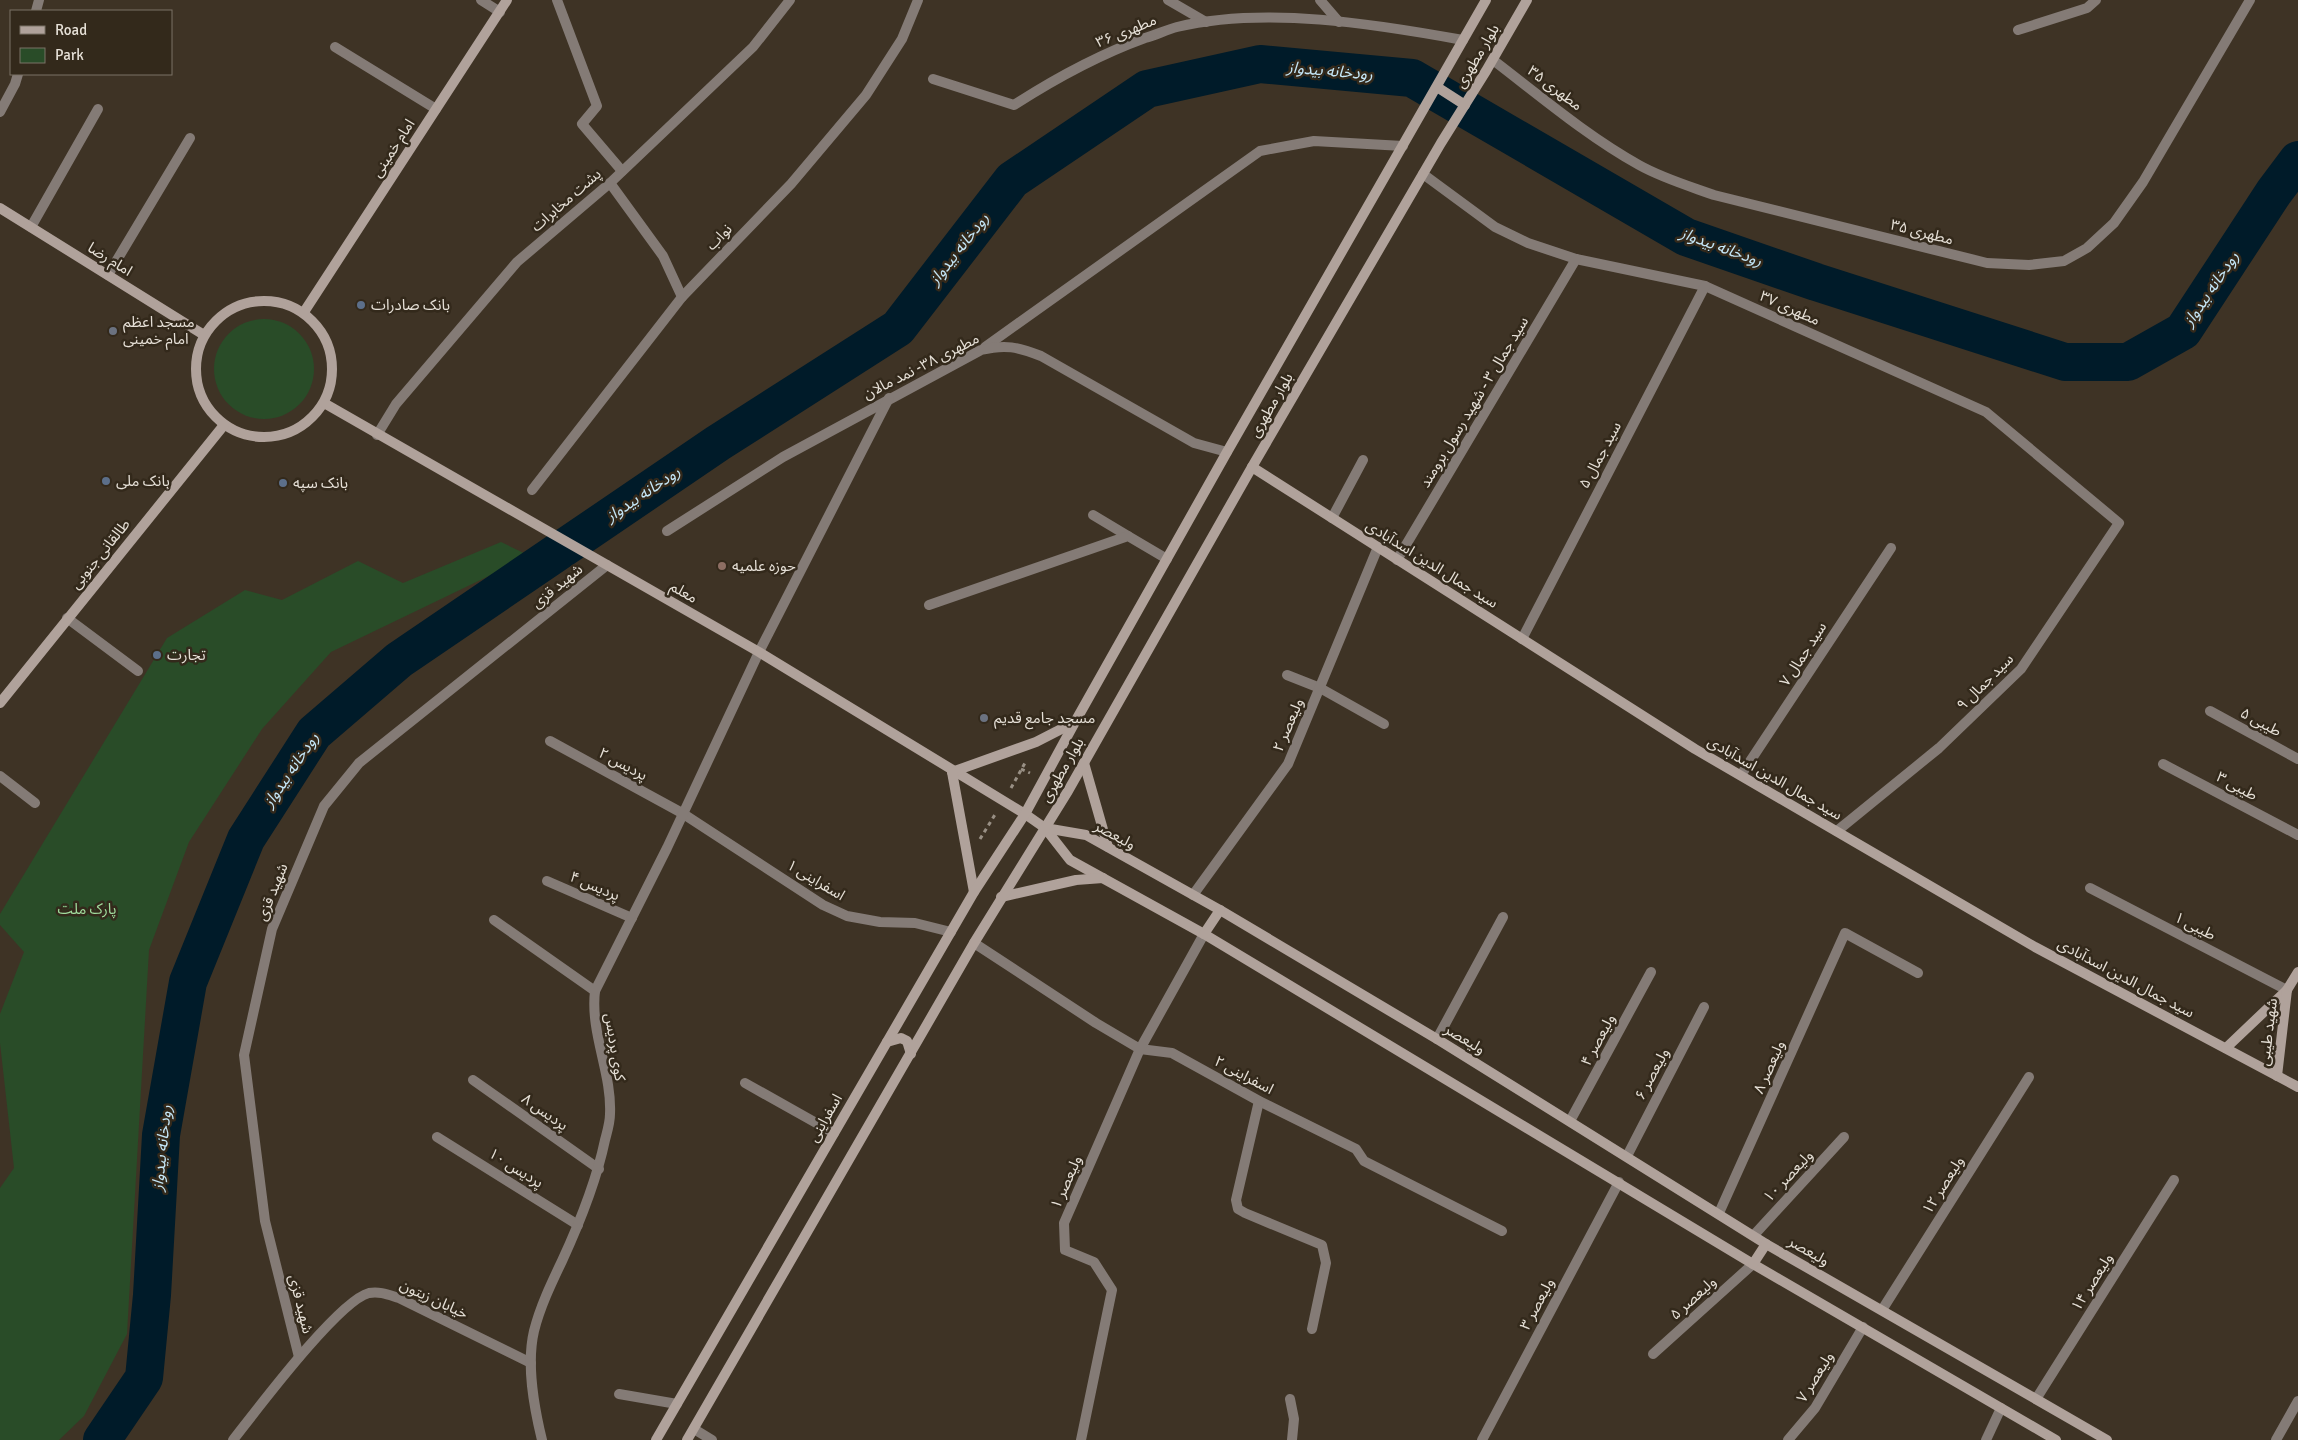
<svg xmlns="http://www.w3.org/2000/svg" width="2298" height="1440" viewBox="0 0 2298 1440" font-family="Signika,'Noto Sans Arabic',sans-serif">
<rect width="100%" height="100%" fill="#3e3325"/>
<g fill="#294c28">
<circle cx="264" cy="369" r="50"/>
<polygon points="501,542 530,556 331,652 262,729 189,842 149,950 127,1334 84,1416 59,1440 0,1440 0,1188 14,1168 0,1043 0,1014 24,952 0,925 0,914 167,638 245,590 282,600 358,561 403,583"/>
</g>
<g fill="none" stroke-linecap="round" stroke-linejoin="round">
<polyline stroke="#001b29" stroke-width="38" points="102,1440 144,1378 152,1295 161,1135 188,982 246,839 314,733 399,660 718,443 898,328 1012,180 1147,89 1260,64 1412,78 1686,237 1816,282 2065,362 2128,362 2183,331 2274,192 2298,160"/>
<g stroke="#999085" stroke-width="3" stroke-dasharray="4 4" stroke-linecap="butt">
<polyline points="1021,769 1030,773"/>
<polyline points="1011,788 1025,763"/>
<polyline points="980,839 996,813"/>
</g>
<g stroke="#847b76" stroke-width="10">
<polyline points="557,0 597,106 582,124 622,171"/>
<polyline points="36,11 39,0"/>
<polyline points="335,47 436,109"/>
<polyline points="0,112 15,84 18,74"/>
<polyline points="31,227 98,109"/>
<polyline points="108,275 190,138"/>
<polyline points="1093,515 1128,536"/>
<polyline points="929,605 1128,536 1167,559"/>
<polyline points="745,1083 834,1133"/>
<polyline points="619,1394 677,1404"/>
</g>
<g stroke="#847b76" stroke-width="10">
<polyline points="481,0 500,12"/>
<polyline points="1168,0 1206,22"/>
<polyline points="1320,0 1339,22"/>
<polyline points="2018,30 2087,8 2096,0"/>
<path d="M1493,60C1540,96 1587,136 1639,165C1662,178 1689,186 1714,195L1987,263L2029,265L2064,261L2087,248L2114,223L2143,182L2250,0"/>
<path d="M933,79L1014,105C1056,78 1098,55 1145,38C1156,35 1166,30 1177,27C1265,6 1375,24 1463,40"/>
<polyline points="1423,174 1495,227 1528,243 1576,259 1705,286 1986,412 2119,523 2021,669 1939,748 1837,831"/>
<polyline points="610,183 663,256 682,297"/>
<polyline points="985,347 1260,151 1314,141 1403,146"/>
<polyline points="377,435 396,404 517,262 610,183 691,106 753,47 790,0"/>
<polyline points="532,490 682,297 791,184 866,95 902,39 918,0"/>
<polyline points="1332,518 1363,460"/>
<path d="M667,531L783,457L981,350C1006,344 1017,347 1041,356L1194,443L1227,452"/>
<polyline points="1397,560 1576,259"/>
<polyline points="67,618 138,671"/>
<polyline points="1522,639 1705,286"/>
<polyline points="1287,675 1320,688 1384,724"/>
<polyline points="2210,711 2298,759"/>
<polyline points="550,741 682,813 823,905 847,916 880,922 915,923 951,932"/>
<polyline points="2163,764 2298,835"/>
<polyline points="1741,775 1891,548"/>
<polyline points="0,776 35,803"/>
<polyline points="547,881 632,918"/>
<polyline points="2090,888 2287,990"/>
<polyline points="1193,895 1288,764 1378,547"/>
<polyline points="494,920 595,991"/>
<polyline points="974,943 1096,1023 1140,1049 1172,1053 1259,1101 1356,1149 1364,1161 1502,1231"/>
<polyline points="1437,1039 1503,917"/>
<polyline points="473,1080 599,1169"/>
<polyline points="1259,1101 1236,1200 1238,1209 1245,1213 1322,1245 1326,1263 1312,1329"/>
<polyline points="1570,1121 1651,972"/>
<polyline points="437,1137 578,1225"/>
<polyline points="1627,1156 1704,1007"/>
<polyline points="1719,1213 1845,933 1918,973"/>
<polyline points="1754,1235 1844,1137"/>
<polyline points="1882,1310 2029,1077"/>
<polyline points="1653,1354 1753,1264"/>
<polyline points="299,1357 265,1221 244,1055 272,929 324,806 359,763 607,565"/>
<polyline points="1290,1399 1294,1419 1292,1440"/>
<polyline points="2036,1399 2174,1180"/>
<polyline points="694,1429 712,1440"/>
<path d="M233,1440C256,1411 338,1301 369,1293C380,1291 389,1295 399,1298L531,1363"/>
<path d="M542,1440C534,1407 526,1365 534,1331C540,1307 551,1284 562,1261C580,1222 596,1183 605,1140C607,1132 610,1123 610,1114C612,1073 590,1033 595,991L667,848L759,652L889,398"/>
<polyline points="1081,1440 1112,1290 1094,1262 1065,1250 1064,1223 1140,1049 1204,934"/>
<polyline points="1482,1440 1619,1182"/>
<polyline points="1788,1440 1815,1408 1863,1327"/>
<polyline points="1986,1440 2001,1408"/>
<polyline points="2276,1440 2298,1401"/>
</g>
<g stroke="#b0a29b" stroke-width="10">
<polyline points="1437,87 1465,105"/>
<polyline points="0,208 204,335"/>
<circle cx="264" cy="369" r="68"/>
<polyline points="304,312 507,0"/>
<polyline points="324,403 759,652 1025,814 1045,828 1070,860 1204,934 1753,1264 2056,1440"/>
<polyline points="1252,467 1695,749 2035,947 2298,1087"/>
<polyline points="0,703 224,425"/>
<polyline points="1084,763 1108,847"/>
<polyline points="952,772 1036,742 1075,722"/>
<polyline points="952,772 974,892"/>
<polyline points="1045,828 1086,835 1220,910 1437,1039 1766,1244 2107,1440"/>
<polyline points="1001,897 1076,880 1103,878"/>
<polyline points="1204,934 1220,910"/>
<polyline points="887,1042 901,1038 907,1041 911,1054"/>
<polyline points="2226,1048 2287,990 2298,972"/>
<polyline points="2277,1076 2287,990"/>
<polyline points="1753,1264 1766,1244"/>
<polyline points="656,1440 974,892 1025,814 1075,722 1227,452 1486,0"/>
<polyline points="687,1440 974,943 1068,791 1252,467 1441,143 1486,71 1527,0"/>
</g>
</g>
<g fill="#5c6f8a" stroke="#33291b" stroke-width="2">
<circle cx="361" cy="305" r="5"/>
<circle cx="106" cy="481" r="5"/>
<circle cx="283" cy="483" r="5"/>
<circle cx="157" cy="655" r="5"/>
</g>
<g fill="#6b7280" stroke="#33291b" stroke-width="2">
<circle cx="113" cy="331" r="5"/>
<circle cx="984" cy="718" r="5"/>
</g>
<circle fill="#8d6e63" stroke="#33291b" stroke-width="2" cx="722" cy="566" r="5"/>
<g text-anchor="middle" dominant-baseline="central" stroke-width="5" stroke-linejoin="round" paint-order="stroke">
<g font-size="15" fill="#e6e0d7" stroke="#33291b">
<text transform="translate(1126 31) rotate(-22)">مطهری ۳۶</text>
<text transform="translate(1477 56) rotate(-59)">بلوار مطهری</text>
<text transform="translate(1555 88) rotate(37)">مطهری ۳۵</text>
<text transform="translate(393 148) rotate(-57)">امام خمینی</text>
<text transform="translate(566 200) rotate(-41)">پشت مخابرات</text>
<text transform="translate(1922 232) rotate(14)">مطهری ۳۵</text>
<text transform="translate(719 237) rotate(-46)">نواب</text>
<text transform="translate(110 259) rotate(32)">امام رضا</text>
<text transform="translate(1790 308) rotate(24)">مطهری ۳۷</text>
<text transform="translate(921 366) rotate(-27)">مطهری ۳۸- نمد مالان</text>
<text transform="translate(1474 402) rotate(-59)">سید جمال ۳ - شهید رسول برومند</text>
<text transform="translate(1271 405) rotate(-60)">بلوار مطهری</text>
<text transform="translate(1600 455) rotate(-62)">سید جمال ۵</text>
<text transform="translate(100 554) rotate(-51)">طالقانی جنوبی</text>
<text transform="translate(1432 564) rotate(32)">سید جمال الدین اسدآبادی</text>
<text transform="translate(557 586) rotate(-39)">شهید قزی</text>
<text transform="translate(684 592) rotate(30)">معلم</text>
<text transform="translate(1803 654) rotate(-57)">سید جمال ۷</text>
<text transform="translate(1985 682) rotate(-45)">سید جمال ۹</text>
<text transform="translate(2261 722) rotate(28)">طیبی ۵</text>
<text transform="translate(1288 725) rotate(-67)">ولیعصر ۲</text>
<text transform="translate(623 764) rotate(28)">پردیس ۲</text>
<text transform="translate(1062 770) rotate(-60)">بلوار مطهری</text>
<text transform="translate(1775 778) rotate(30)">سید جمال الدین اسدآبادی</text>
<text transform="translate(2237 786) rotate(28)">طیبی ۳</text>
<text transform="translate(1115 835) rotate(28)">ولیعصر</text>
<text transform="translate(816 880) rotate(31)">اسفراینی ۱</text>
<text transform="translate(595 886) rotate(23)">پردیس ۴</text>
<text transform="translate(272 892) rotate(-68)">شهید قزی</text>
<text transform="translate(2195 926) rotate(27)">طیبی ۱</text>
<text transform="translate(2126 978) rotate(28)">سید جمال الدین اسدآبادی</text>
<text transform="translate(2268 1032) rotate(-83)">شهید طیبی</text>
<text transform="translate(1465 1039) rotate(31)">ولیعصر</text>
<text transform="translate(1598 1040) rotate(-62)">ولیعصر ۴</text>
<text transform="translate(615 1047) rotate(81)">کوی پردیس</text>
<text transform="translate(1769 1067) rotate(-66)">ولیعصر ۸</text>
<text transform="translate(1652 1074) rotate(-62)">ولیعصر ۶</text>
<text transform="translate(1244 1075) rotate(28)">اسفراینی ۲</text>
<text transform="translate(545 1112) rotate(35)">پردیس ۸</text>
<text transform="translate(825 1118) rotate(-60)">اسفراینی</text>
<text transform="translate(516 1168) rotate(32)">پردیس ۱۰</text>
<text transform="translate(1788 1176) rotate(-47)">ولیعصر ۱۰</text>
<text transform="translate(1066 1182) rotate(-66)">ولیعصر ۱</text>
<text transform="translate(1943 1185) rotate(-58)">ولیعصر ۱۲</text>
<text transform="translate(1809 1251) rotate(30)">ولیعصر</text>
<text transform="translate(2092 1282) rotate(-58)">ولیعصر ۱۴</text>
<text transform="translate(1693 1298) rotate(-42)">ولیعصر ۵</text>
<text transform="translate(434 1299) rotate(25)">خیابان زیتون</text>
<text transform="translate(301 1304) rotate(76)">شهید قزی</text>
<text transform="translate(1537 1304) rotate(-62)">ولیعصر ۳</text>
<text transform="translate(1815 1377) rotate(-58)">ولیعصر ۷</text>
</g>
<g font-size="15" fill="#e6e0d7" stroke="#33291b" text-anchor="start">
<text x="371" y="305">بانک صادرات</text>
<text x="123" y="322">مسجد اعظم<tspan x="123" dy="17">امام خمینی</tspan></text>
<text x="116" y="481">بانک ملی</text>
<text x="293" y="483">بانک سپه</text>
<text x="732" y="566">حوزه علمیه</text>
<text x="167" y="655">تجارت</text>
<text x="994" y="718">مسجد جامع قدیم</text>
</g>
<g font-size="15" fill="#a0dc9d" stroke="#33291b">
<text x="87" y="909">پارک ملت</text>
</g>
<g font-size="16" font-style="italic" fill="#c5e7f8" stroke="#33291b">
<text transform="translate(1330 71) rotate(5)">رودخانه بیدواز</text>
<text transform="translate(1721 247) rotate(20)">رودخانه بیدواز</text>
<text transform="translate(959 249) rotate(-52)">رودخانه بیدواز</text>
<text transform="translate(2211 289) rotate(-56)">رودخانه بیدواز</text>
<text transform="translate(643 494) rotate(-34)">رودخانه بیدواز</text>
<text transform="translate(291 770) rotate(-56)">رودخانه بیدواز</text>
<text transform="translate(162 1148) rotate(-84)">رودخانه بیدواز</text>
</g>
</g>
<rect x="10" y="10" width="162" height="65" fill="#33291b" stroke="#7b7266"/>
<rect x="20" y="26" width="25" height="8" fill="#b0a29b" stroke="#7b7266"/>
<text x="55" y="35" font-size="15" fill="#e6e0d7">Road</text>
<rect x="20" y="48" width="25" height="15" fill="#294c28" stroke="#7b7266"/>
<text x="55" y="60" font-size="15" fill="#e6e0d7">Park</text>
</svg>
